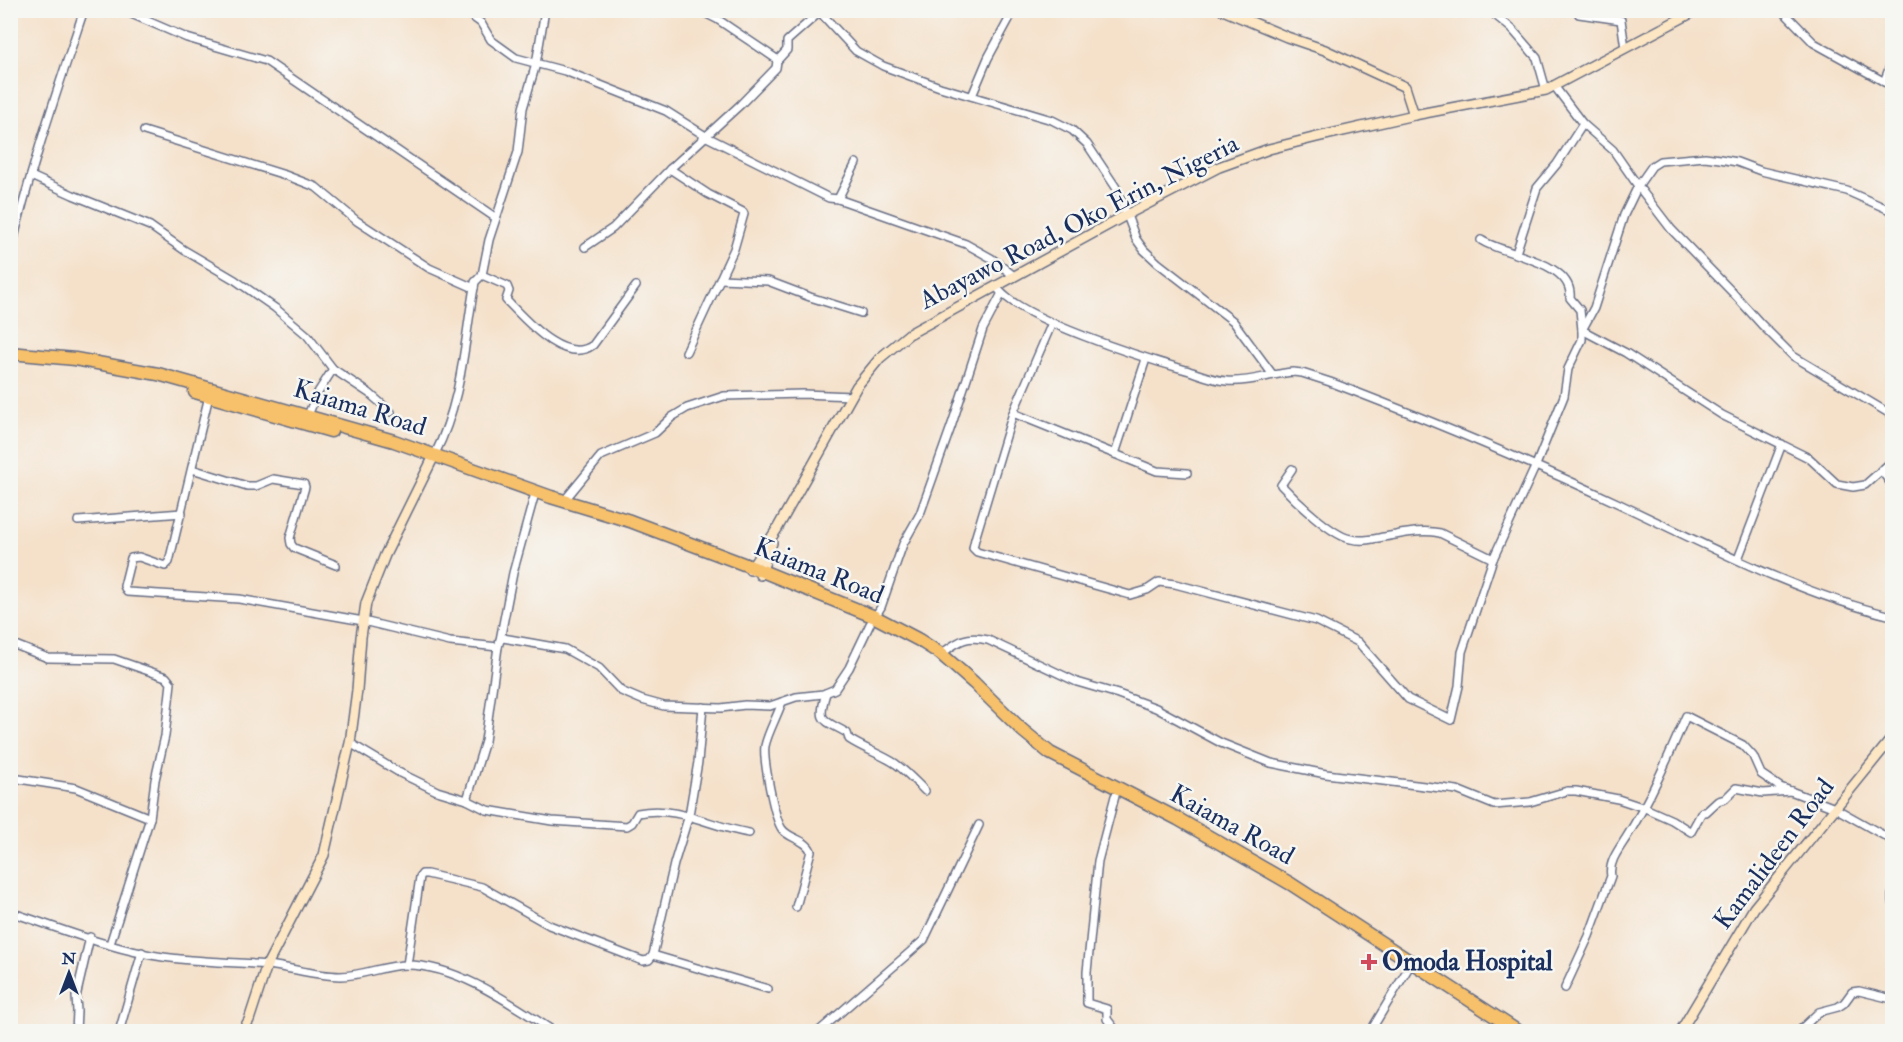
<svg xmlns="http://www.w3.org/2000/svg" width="1903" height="1042" viewBox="0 0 1903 1042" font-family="'IM FELL Double Pica',serif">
<rect width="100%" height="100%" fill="#f6f6f2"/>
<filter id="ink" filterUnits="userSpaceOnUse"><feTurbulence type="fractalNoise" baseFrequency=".0167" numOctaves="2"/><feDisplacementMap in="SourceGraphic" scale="12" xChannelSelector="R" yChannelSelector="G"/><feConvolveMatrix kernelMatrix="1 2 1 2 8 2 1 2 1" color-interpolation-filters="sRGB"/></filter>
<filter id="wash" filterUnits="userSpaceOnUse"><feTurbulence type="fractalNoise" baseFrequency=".008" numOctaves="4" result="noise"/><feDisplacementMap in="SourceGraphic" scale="24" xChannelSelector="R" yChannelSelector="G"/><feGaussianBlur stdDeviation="1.35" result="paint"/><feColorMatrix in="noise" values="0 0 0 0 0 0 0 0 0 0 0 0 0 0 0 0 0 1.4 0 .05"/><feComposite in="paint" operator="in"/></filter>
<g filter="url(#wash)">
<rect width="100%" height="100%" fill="#f5e1ca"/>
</g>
<g filter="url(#ink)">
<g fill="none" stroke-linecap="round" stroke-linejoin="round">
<defs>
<g id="street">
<polyline points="122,10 187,38 266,61 496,218"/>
<polyline points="463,10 481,23 491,40 516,58 565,71 666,111 707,137 829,198 838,199 966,244 991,258 1014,276"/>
<polyline points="818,10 856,51 883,66 940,87 1052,120 1072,130 1087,144 1117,189 1136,239 1144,250 1158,263 1233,321 1273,375"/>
<polyline points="1489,10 1512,29 1537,58 1546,90"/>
<polyline points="1579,10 1579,14 1621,20 1625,48"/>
<polyline points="1782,10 1814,43 1892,86"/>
<polyline points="777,61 787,50 787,41 821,11"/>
<polyline points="1884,82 1892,61"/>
<polyline points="1555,87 1583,124 1613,150 1638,186 1671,229 1733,293 1761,324 1793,356 1892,415"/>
<polyline points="972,96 988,58 1014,10"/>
<polyline points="144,131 285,175 316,187 357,221 429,268 474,288"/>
<polyline points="670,169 708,194 743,212 744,214 734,249 686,352"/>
<polyline points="31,176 73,195 150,226 184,250 235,280 275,308 307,335 333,369 369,393 391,412"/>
<polyline points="838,199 856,163"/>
<path d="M1481,240C1503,255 1574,261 1570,298L1580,310L1582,330L1626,353L1722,415L1809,458L1837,484L1853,487L1865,485L1892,461"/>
<polyline points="585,247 613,228 670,169 740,105 776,68 777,61 775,58 717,19 699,10"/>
<polyline points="1516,253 1537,188 1557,164 1583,124"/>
<path d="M10,255C29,172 57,91 84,10"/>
<path d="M482,275L507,286L509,291L506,300C524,318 564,366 593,345L636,286"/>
<polyline points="720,279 768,281 810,297 861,313"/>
<path d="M996,286C1015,318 1147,359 1186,370C1199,374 1213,380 1226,381C1249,383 1270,374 1293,372L1302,373L1330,382C1427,419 1522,458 1615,502C1705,544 1795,593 1892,616"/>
<polyline points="1052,323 1013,413 975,539 973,548 977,552 1130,595 1147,590 1159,582 1175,584 1316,621 1358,642 1408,699 1451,720 1459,686 1462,652 1493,559 1536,465 1564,396 1568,369 1582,340 1582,330 1594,308 1624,215 1638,186 1652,166 1660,161 1705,157 1720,159 1737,162 1761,171 1847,191 1892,211"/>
<polyline points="209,396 169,562 165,566 139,557 131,558 124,586 127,592 239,599 363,621 450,642 498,647"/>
<polyline points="1013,413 1157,471 1187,473"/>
<polyline points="308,415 317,394 333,369"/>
<path d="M435,454C463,399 464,341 475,282L482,275L489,240L518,152L523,108L536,64L545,10"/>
<polyline points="1115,454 1146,359"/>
<polyline points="192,469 247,486 256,486 273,479 304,484 305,487 290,538 291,544 294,548 336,565"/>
<path d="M1292,469L1281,485C1295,500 1332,536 1351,539C1362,542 1373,539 1384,537C1403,534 1421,529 1440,533L1493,559"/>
<polyline points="1881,470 1892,485"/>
<polyline points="564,501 601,456 655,433 672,417 687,408 724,396 803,394 852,396"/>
<polyline points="78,521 182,513"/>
<polyline points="1738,559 1782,444"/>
<polyline points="875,617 881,607 903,544 920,514 952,424 983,329 1001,295"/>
<polyline points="500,640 513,573 534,497"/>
<polyline points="10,643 48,658 114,659 166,677 171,683 165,736 155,780 150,818 110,944"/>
<path d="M941,654C959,641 965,635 988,640L1077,682L1118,694L1156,708L1221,743L1271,763L1326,774L1457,790L1494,805L1530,802L1567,791H1576L1618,799L1645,808L1672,820L1691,832L1702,812H1706L1718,801L1725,799L1736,788L1763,793L1791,791"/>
<path d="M826,693C817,723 823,719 847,733L849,739C864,749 881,754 896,764C907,772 916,782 925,791"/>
<path d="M782,702C777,717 768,732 765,746C763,759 774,818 782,829C789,839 806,839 811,851L796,907"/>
<path d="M350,743L400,773L437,791L467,800L487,810L552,821L627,826L632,823L638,813C678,805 711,827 749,833"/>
<polyline points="19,779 76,788 150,818"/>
<polyline points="1115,796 1098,861 1087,972 1087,1003 1107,1009 1107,1019 1117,1032"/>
<polyline points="467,800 485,741 498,647 500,640 503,638 565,649 599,668 621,691 642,700 664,706 721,708 745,705 770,706 796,697 823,694 835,689 849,668 870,624"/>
<polyline points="1892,895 1892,901"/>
<path d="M10,912C59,928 113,950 163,957C198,962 233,962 268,965C292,968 316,976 340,976C363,976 384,965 407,965C458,965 513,1005 555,1032"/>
<polyline points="653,955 768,989"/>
<polyline points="407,965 420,877 422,874 427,874 482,887 549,925 643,961 649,960 653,955 674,864 689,815 698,762 703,707"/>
<path d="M1565,988L1589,936L1611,876C1608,863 1619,849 1626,838C1650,800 1668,758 1686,716L1743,745L1753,756L1761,774L1780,787L1835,808L1892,840"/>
<polyline points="1799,1031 1819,1012 1838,1007 1844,1003 1852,992 1859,991 1892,999"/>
<polyline points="76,1032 77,1011 76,997 90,937"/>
<polyline points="119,1032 142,952"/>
<polyline points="818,1032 924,940 979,825"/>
<polyline points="1370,1032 1409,967"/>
<polyline points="1787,1032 1800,1032"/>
</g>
<g id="secondary">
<polyline points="1223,10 1287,37 1325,50 1405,87 1414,115"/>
<polyline points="750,570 777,529 857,386 880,358 909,334 1128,214 1219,167 1269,149 1317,137 1414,115 1546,90 1697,10"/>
<polyline points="760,575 772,543"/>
<polyline points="242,1032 249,1020 267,965 324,855 350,743 357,690 361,637 366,603 385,555 435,454"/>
<polyline points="1680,1032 1754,908 1892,738"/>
</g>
<g id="highway">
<polyline points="10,353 75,359 158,374 394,441 551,497 630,521 762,571 875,617 919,640 941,654 974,683 1022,730 1050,753 1178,819 1291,884 1519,1032"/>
<polyline points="195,392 331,431"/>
</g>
</defs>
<use href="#street" stroke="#676d84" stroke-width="10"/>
<use href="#secondary" stroke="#676d84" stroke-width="12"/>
<use href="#highway" stroke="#676d84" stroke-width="15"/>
<use href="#street" stroke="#fff" stroke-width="7"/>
<use href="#secondary" stroke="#fce6c4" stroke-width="9"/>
<use href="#highway" stroke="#f7c06b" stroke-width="12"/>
</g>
</g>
<path fill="#d1495b" stroke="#f6f6f2" stroke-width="2" d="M1366 953h6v6h6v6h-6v6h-6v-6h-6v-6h6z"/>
<g text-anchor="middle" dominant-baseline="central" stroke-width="5" stroke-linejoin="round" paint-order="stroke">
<g font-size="26" fill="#1b2f5e" stroke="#f6f6f2">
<text transform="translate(1079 222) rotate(-27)">Abayawo Road, Oko Erin, Nigeria</text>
<text transform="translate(360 408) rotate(17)">Kaiama Road</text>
<text transform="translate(819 571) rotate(22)">Kaiama Road</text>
<text transform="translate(1232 825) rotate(29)">Kaiama Road</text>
<text transform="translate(1774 854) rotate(-53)">Kamalideen Road</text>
</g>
<g font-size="26" font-weight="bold" fill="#1b2f5e" stroke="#f6f6f2" text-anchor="start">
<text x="1382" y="962">Omoda Hospital</text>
</g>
</g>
<rect width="1903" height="1042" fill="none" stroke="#f6f6f2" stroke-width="36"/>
<g transform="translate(69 973)" stroke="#f6f6f2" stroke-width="4.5" paint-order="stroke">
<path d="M0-4.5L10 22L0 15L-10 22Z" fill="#1b2f5e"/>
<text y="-9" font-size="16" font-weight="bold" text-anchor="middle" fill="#1b2f5e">N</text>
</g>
</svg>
